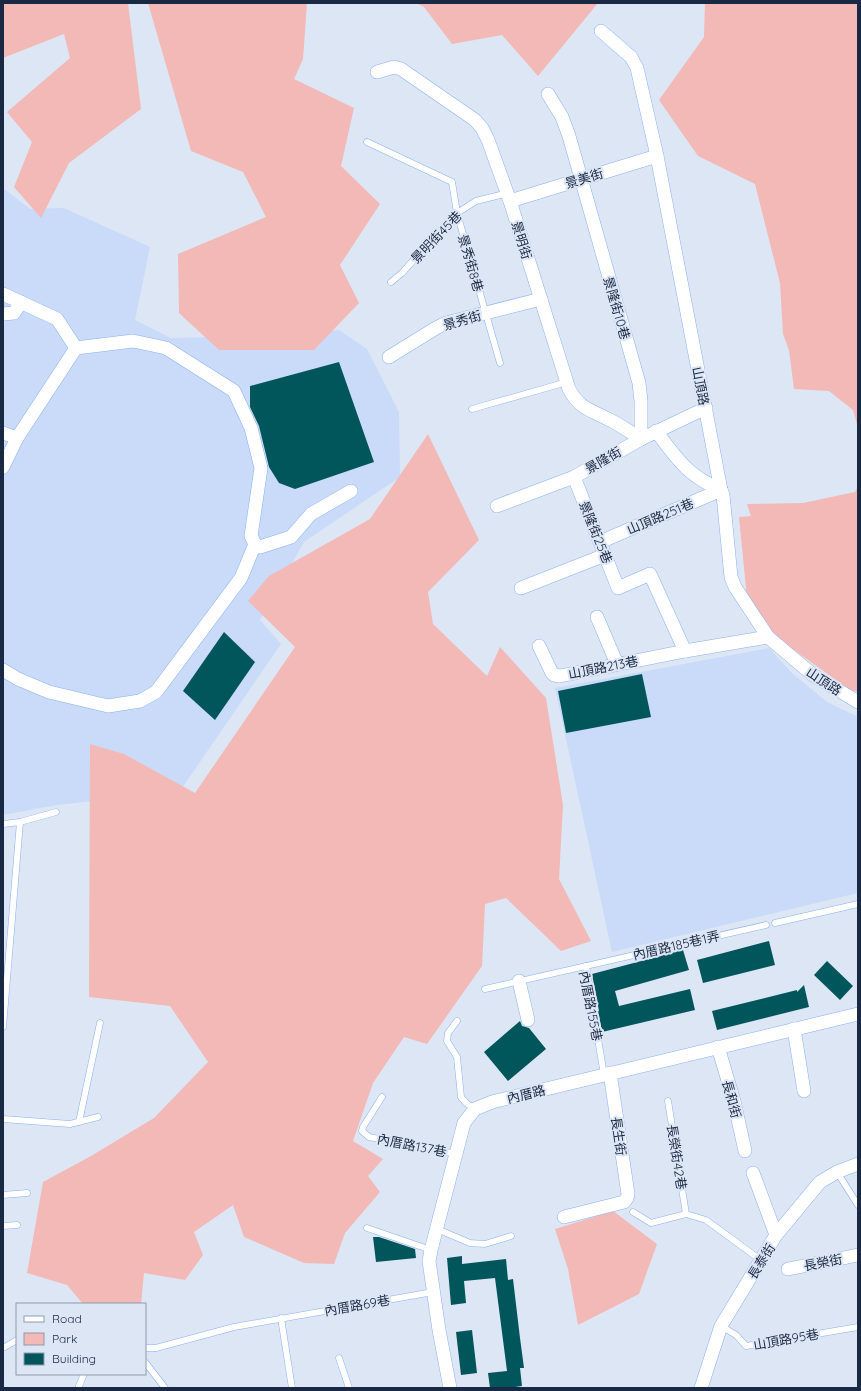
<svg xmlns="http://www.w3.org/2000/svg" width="861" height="1391" viewBox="0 0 861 1391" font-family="Quicksand,'Noto Sans TC',sans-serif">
<rect width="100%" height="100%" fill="#dde6f4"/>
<g fill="#c9dbf9">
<polygon points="3,188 30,209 64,208 150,247 135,320 171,338 268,336 339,330 367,349 399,412 400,477 304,542 260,620 281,644 180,791 57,805 3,815"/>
<polygon points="769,648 792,673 827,702 858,717 858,893 612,952 555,688"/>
</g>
<g fill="#f2b9b7">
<polygon points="3,3 128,3 141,109 69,163 41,218 14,187 32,142 7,112 70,58 64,34 3,58"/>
<polygon points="148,3 307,3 303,59 294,79 354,108 341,166 380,204 340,265 359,303 314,350 219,350 179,313 178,254 266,217 243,172 191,151"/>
<polygon points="416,3 598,3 538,76 502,35 452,44 424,7"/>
<polygon points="705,3 858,3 858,428 853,410 829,391 794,389 789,350 783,334 780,283 755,184 698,156 659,100 704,37"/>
<polygon points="428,434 479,540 428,592 433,624 487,676 500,647 546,698 563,805 559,879 591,941 561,951 506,898 485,904 482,966 427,1044 404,1037 373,1083 353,1141 383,1159 368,1176 380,1192 345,1233 334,1264 304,1263 244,1237 233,1205 194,1232 203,1255 185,1280 144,1273 141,1304 83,1304 67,1285 27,1273 43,1182 91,1156 154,1118 208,1062 170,1006 89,997 90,744 124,754 195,793 295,647 248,601 269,576 370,519"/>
<polygon points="858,486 858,692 850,690 773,635 747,598 739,517 751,516 747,504 803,503 855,492"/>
<polygon points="613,1211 657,1244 639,1294 578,1325 568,1269 555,1229"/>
</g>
<g fill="#00565b">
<polygon points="339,362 374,462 295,489 279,483 269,467 259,426 250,407 250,386"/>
<polygon points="224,632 255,662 215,720 183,691"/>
<polygon points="642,674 651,717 566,733 558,691"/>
<polygon points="769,941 775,965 703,983 697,960"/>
<polygon points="683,950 689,970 615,991 619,1006 690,989 695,1010 602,1032 598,1011 599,1011 592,974"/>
<polygon points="827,961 853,986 840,1000 814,975"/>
<polygon points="804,985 809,1007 717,1030 712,1011 797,990 797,992"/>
<polygon points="520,1021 522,1026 529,1028 546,1049 508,1081 484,1052"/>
<polygon points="373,1237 379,1237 415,1249 416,1258 376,1262"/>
<polygon points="462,1256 462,1264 506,1259 508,1280 513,1279 520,1338 524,1368 520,1368 522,1386 508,1388 490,1388 488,1373 507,1371 495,1278 464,1281 466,1303 451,1305 447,1258"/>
<polygon points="472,1330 477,1373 461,1375 456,1332"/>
</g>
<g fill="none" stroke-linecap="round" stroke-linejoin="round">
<defs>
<g id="lane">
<polyline points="367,142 452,182 457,213 500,363"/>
<polyline points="391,282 402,273 454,215 476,201 508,193"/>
<polyline points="472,409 567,382"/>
<polyline points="3,824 20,822 56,812"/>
<polyline points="775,923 858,904"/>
<polyline points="586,966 604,1075"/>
<polyline points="485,989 766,925"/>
<polyline points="457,1021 448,1033 447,1041 457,1057 461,1097 466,1103 475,1109"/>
<polyline points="3,1027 20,822"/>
<polyline points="382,1097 363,1127 362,1131 369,1137 456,1154"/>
<polyline points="668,1101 686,1214"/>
<polyline points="3,1119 70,1124 98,1117"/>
<polyline points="79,1122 100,1023"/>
<polyline points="837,1172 858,1205"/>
<polyline points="3,1195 27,1193"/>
<polyline points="633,1212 651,1223 686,1214 706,1220 762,1261"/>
<polyline points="3,1226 17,1225"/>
<polyline points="367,1228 431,1250"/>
<polyline points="437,1229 470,1243 485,1244 511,1236"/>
<polyline points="281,1318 292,1388"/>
<polyline points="721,1326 736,1335 746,1346 858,1327"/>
<polyline points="3,1348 17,1340"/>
<polyline points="145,1348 156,1348 234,1327 433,1292"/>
<polyline points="339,1358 349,1388"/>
<polyline points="145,1362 165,1388"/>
<polyline points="79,1386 84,1374"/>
</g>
<g id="street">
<polyline points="601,31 631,57 637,68 657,156 721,490 723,495 731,577 735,587 768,637 813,675 858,702"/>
<path d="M377,72L394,67L401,69L475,120L482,128L488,140L510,201L569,389C580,409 589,409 608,419C619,424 630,432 641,439"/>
<polyline points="548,94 562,117 569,136 639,383 641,401 641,439"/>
<polyline points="510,201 657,156"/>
<polyline points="3,294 57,319 76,348"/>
<polyline points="3,314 14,313 21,302"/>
<polyline points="389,357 436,328 446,323 541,299"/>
<path d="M656,431C677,459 688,476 721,490"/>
<polyline points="3,433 17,438"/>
<polyline points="3,467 17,438 76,348 133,341 166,348 234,391 251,428 261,468 251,536 255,544 260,547 291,537 311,514 351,491"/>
<polyline points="574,477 618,588 650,574 685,651"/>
<polyline points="497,506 574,477 641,439 706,408"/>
<polyline points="600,542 721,490"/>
<polyline points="521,588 605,555"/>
<polyline points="597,617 617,664"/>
<polyline points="539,646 552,673 554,675 560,676 685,651 768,637"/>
<polyline points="3,670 18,679 49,692 108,706 140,701 156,692 241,578 255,544"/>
<polyline points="519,981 528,1020"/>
<polyline points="794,1029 804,1091"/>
<polyline points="718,1047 734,1101 745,1151"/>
<polyline points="753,1173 776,1235"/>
<polyline points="564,1217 624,1202 627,1198 628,1194 610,1073"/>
<polyline points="788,1269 858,1255"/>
<polyline points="450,1388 439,1330 429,1261 431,1250 464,1123 475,1109 492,1102 858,1014"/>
<polyline points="701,1388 721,1326 776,1235 820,1182 837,1172 858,1164"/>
</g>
</defs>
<use href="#lane" stroke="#89b0f4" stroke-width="7"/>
<use href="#street" stroke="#89b0f4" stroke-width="14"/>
<use href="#lane" stroke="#fff" stroke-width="6"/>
<use href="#street" stroke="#fff" stroke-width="13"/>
</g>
<g text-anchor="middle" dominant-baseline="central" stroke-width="4" stroke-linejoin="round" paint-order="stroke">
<g font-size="13" fill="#192843" stroke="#dde6f4">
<text transform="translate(584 178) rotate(-17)">景美街</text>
<text transform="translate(436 237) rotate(-46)">景明街45巷</text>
<text transform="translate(522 240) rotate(73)">景明街</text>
<text transform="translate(471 263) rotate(74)">景秀街8巷</text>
<text transform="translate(617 308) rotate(74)">景隆街10巷</text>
<text transform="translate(462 320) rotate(-16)">景秀街</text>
<text transform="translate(701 386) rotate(79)">山頂路</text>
<text transform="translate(603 460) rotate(-30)">景隆街</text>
<text transform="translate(660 516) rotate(-23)">山頂路251巷</text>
<text transform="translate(596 532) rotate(68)">景隆街25巷</text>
<text transform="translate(603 667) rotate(-11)">山頂路213巷</text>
<text transform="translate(824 681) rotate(33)">山頂路</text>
<text transform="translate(676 945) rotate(-13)">內厝路185巷1弄</text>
<text transform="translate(591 1006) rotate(79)">內厝路155巷</text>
<text transform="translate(526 1094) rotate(-14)">內厝路</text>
<text transform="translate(732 1099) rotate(75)">長和街</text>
<text transform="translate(619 1136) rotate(82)">長生街</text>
<text transform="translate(412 1145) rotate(11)">內厝路137巷</text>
<text transform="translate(677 1157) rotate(81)">長榮街42巷</text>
<text transform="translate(761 1261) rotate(-58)">長泰街</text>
<text transform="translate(823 1262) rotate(-11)">長榮街</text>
<text transform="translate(357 1305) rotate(-10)">內厝路69巷</text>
<text transform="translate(786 1339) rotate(-10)">山頂路95巷</text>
</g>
</g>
<rect width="861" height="1391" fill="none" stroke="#192843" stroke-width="8"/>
<rect x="16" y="1303" width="130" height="72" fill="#dde6f4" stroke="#8f9aad"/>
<rect x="24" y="1316" width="20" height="6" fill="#ffffff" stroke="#8f9aad"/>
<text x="52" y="1323" font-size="12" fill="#192843">Road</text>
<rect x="24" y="1333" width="20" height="12" fill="#f2b9b7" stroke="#8f9aad"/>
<text x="52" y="1343" font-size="12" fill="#192843">Park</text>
<rect x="24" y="1353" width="20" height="12" fill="#00565b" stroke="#8f9aad"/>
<text x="52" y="1363" font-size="12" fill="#192843">Building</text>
</svg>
